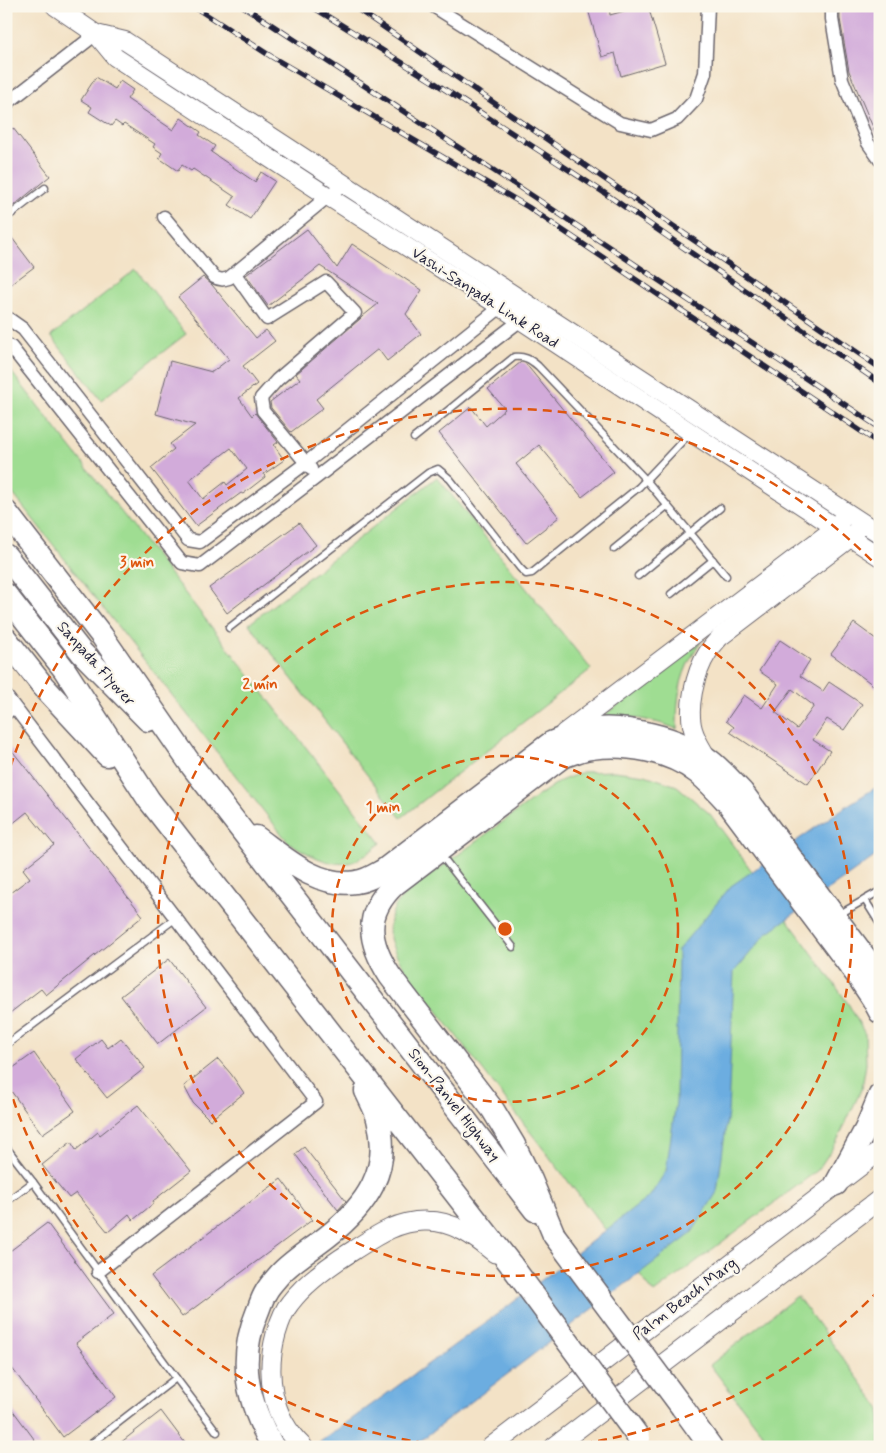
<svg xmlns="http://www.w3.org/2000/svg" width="886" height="1453" viewBox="0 0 886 1453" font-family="Mynerve,sans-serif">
<rect width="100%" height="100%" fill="#fbf7ec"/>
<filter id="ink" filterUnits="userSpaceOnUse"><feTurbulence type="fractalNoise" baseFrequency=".02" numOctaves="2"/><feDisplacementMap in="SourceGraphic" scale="10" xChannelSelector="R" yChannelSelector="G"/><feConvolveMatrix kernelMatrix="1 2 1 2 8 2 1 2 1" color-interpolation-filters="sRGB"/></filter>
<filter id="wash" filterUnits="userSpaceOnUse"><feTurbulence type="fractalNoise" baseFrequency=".0096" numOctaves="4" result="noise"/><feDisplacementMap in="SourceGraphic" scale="20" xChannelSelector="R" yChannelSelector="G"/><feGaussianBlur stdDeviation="1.12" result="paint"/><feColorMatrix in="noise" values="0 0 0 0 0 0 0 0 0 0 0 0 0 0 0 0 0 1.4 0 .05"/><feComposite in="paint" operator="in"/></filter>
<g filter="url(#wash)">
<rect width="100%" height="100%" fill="#f3e2c6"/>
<g fill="#9fdd92" stroke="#608066">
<polygon points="136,269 186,334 101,400 51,336"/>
<path d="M6,365L381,843C373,849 364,857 355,861C333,870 306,853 288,842L6,485Z"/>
<polygon points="437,477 591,669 401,818 249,624"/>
<path d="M701,642C696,650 690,658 687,666C678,686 677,707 677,729C651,719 630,716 602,717Z"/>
<path d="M614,771L645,775L677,786L710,814L828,975L849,1005L865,1034L866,1064L862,1088L837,1141L818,1170L654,1293L408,973C394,953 382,933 394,909C396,903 402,898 406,893L538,796L560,781L583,772Z"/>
<polygon points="797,1296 880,1408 880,1447 773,1447 710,1365"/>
</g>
<polygon fill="#6cade0" stroke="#47688e" points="880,785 880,853 767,933 734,972 728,1112 717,1192 691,1234 412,1447 313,1447 507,1307 650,1196 666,1171 676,1102 678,950 731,886 851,803"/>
<g id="blocks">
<g fill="#d2abda" fill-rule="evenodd">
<polygon points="587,6 609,6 610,15 642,6 648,6 665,63 621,76 615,53 602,57"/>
<polygon points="840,6 880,6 880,144 849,71 840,19"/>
<polygon points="96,77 115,89 120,81 133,90 127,99 173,130 181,118 201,132 199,135 215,146 211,152 255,182 261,172 275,181 250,219 229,205 235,197 193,169 191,171 182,165 178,171 159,158 162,153 153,147 155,144 124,124 122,126 115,121 111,126 89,112 92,107 81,100"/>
<polygon points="13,128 50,176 6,212 6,133"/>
<polygon points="307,229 337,268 352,244 422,290 406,314 421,334 387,361 378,349 316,399 323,408 291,432 271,408 270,402 300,379 296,374 360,319 363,316 378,304 320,266 268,306 246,275"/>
<polygon points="6,230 34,267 6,288"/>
<path d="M203,277L212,285L256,338L266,330L275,341L243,366L257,384L239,398L252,416L255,413L278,442L274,445L284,460L264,474L265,477L243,494L241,493L196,526L151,468L174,449L170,444L195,425L156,414L170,361L212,372L229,359L178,297ZM231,448L247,469L227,485L225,482L203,499L189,480Z"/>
<polygon points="521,362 525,363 614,472 582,497 539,445 516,464 559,517 526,543 439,433 471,407 486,426 505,409 488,389"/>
<polygon points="299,523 316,545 227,613 209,588"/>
<polygon points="854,623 880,642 880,690 831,654"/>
<path d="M780,640L810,660L800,676L823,691L829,682L862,704L844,730L827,719L813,740L830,751L808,784L730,732L734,727L726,721L744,695L762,708L778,684L759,671ZM792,689L814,706L797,729L775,712Z"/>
<polygon points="6,743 143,916 46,995 41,989 6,1016 6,896 30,878 23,869 54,845 27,812 6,829"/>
<polygon points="169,959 206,1007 158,1044 121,996"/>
<polygon points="121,1038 145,1068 107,1098 76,1059 101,1039 108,1048"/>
<polygon points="34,1053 75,1111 42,1134 6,1084 6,1073"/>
<polygon points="218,1059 231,1074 244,1093 210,1120 193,1103 184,1086"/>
<polygon points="138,1105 191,1171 153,1201 154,1203 133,1220 129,1214 108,1232 76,1193 69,1198 42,1165 71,1142 76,1150 98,1132 100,1135"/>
<polygon points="304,1147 346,1201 338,1210 295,1154"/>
<polygon points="281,1179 312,1220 182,1317 151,1276"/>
<polygon points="47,1223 114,1314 76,1343 116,1397 63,1437 6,1360 6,1254"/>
<polygon points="6,1401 40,1447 6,1447"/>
<polygon points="161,1411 188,1447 115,1447"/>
</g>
</g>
</g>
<g filter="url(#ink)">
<use href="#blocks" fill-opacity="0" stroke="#6b656c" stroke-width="1"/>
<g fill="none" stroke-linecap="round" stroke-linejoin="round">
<defs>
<g id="lane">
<polyline points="6,218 45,188"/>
<path d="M414,438L514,357C524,356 530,359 538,366L646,480L726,576"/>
<polyline points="614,549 667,506"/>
<polyline points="638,576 720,508"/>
<polyline points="671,594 713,560"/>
<polyline points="229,628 428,473 438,469 450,479 520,568 526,574 532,573 639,487 690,433"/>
<polyline points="6,717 16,709"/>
<polyline points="441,855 513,947"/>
<polyline points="865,900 880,924"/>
<polyline points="838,915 880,891"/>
<polyline points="6,1045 176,918"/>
<polyline points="6,1147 33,1182 6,1202"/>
<polyline points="33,1182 176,1378 87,1447"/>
<polyline points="176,1378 217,1432"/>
</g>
<g id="street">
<polyline points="433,6 620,123 651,130 677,119 696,99 705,73 708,6"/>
<polyline points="832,6 832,19 842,79 868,143 880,160"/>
<polyline points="6,104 96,34"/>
<path d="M164,217L214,277C220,280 223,280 229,278L343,184"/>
<polyline points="235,274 267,319 326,282 355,313 277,380 261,398 263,411 311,469"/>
<polyline points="6,317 23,329 188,540 200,542 306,463 507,302"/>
<polyline points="6,344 11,347 182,563 200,566 317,477 526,316"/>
<polyline points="6,696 316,1102 98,1272"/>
</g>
<g id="secondary">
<polyline points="55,6 96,34 115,57 329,197 501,307 880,557"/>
<polyline points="96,34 125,41 880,534"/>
<polyline points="564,733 835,528 842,519"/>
<path d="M708,759C703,751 698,743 695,735C685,712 695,672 708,652C711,647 716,642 720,637L850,538L856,531"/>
</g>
<g id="primary">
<path d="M303,1447C271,1417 265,1374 276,1334C279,1324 283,1311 290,1303C305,1283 333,1263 354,1250C377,1235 399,1220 427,1221C454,1221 475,1237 495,1253"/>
<polyline points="491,1447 880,1151"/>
<polyline points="554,1447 880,1199"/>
</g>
<g id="highway">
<polyline points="6,512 102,636 192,766 535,1210"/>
<polyline points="6,556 82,653 148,720"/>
<polyline points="6,595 64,669 149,800 512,1266"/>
<polyline points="6,639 43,686 107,755"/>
<path d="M256,837C285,858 317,888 356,882C366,881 375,875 384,870L551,743C563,738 574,733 587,730C623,724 680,737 709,760C721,769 731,781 742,792L870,964L880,973"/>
<polyline points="836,1184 866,1129 880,1095"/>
<path d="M554,1235L531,1180L514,1145L493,1110L390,976C368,942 363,914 395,884L562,757C571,754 581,749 591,748C626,743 670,751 698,773C709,782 719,793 728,803L857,975L873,999L880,1012"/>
<polyline points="682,1407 711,1447"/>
<path d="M273,1447C248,1403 237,1361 257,1313C260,1306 262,1298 266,1292C269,1286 275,1280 280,1274C293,1260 313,1248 328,1236C366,1206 392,1170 378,1119C376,1110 370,1100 366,1091"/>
</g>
</defs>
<use href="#lane" stroke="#6b656c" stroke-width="9"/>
<use href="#street" stroke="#6b656c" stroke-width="15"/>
<use href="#secondary" stroke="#6b656c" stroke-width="20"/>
<use href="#primary" stroke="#6b656c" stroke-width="21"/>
<use href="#highway" stroke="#6b656c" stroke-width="25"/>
<use href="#lane" stroke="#fff" stroke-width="6"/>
<use href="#street" stroke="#fff" stroke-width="12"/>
<use href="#secondary" stroke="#fff" stroke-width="18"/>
<use href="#primary" stroke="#fff" stroke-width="19"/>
<use href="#highway" stroke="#fff" stroke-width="22"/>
<defs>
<g id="rail">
<polyline points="193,6 272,57 528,207 880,444"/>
<polyline points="243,6 531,195 880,428"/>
<polyline points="311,6 435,83 603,192 880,383"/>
<polyline points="353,6 880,368"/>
</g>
</defs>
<use href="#rail" stroke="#22223b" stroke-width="5.5"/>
<use href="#rail" stroke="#fbf7ec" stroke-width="4" stroke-dasharray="11" stroke-linecap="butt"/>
<defs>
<g id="highway-bridge">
<polyline points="554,1235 682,1407"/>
<polyline points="512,1266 639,1438"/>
</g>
</defs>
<use href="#highway-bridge" stroke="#6b656c" stroke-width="25" stroke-linecap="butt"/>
<use href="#highway-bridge" stroke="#fff" stroke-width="22"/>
</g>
</g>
<g fill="none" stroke="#de560e" stroke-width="2.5" stroke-dasharray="9 6">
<circle cx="505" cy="929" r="173"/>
<circle cx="505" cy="929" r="347"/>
<path d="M879 1290A520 520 0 0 1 555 1447M455 1447A520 520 0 0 1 6 1077M6 781A520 520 0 0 1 879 568"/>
</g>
<g text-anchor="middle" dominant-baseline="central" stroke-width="4.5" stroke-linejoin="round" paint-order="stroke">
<g font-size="16" fill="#22223b" stroke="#fbf7ec">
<text transform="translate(485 298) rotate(33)">Vashi-Sanpada Link Road</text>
<text transform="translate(96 664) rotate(48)">Sanpada Flyover</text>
<text transform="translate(454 1105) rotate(52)">Sion-Panvel Highway</text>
<text transform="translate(685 1299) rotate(-37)">Palm Beach Marg</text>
</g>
</g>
<circle cx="505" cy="929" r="8" fill="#de560e" stroke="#fbf7ec" stroke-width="2.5"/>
<g font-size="15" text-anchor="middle" font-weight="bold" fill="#de560e" stroke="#fbf7ec" stroke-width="4.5" stroke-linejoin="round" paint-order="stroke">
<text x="137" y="567">3 min</text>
<text x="260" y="689">2 min</text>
<text x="383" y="812">1 min</text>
</g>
<rect width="886" height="1453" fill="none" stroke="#fbf7ec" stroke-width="25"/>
</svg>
